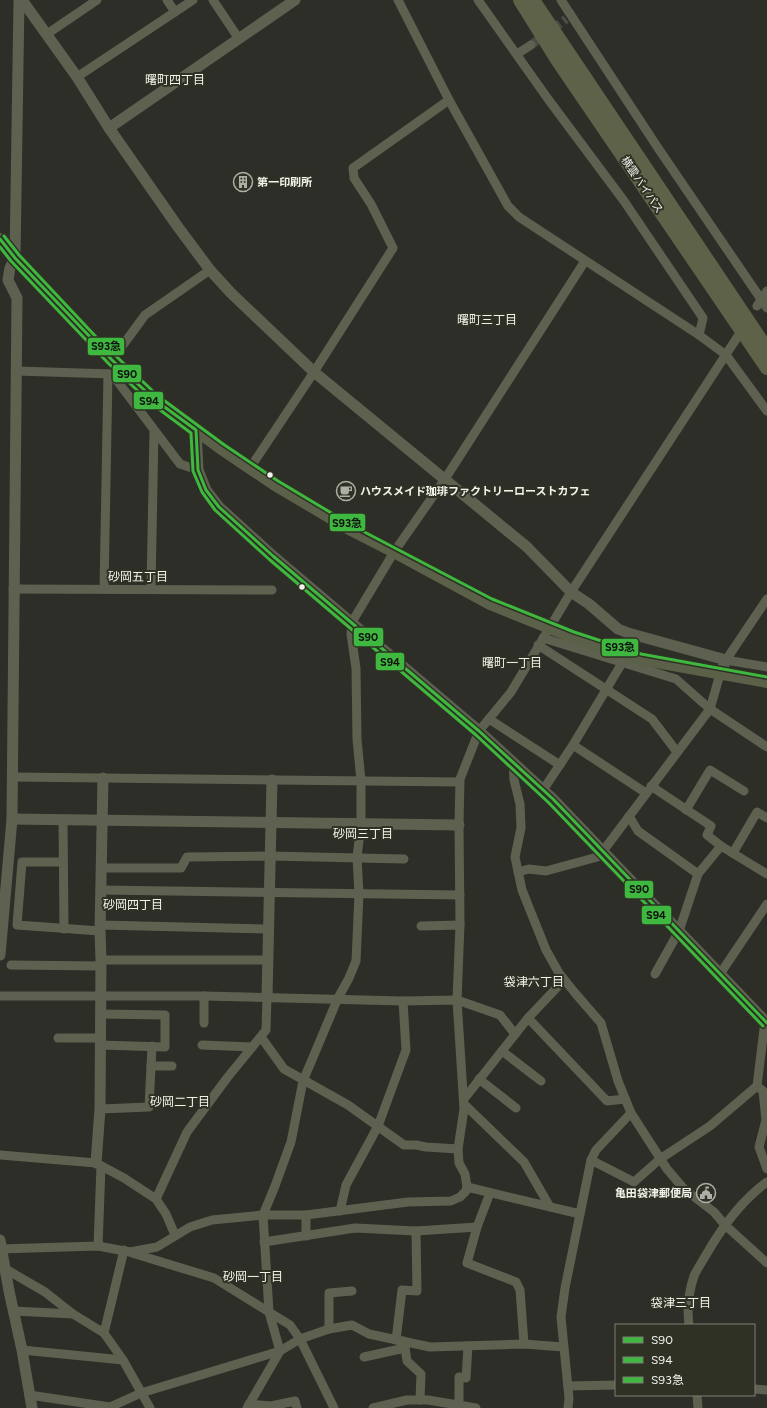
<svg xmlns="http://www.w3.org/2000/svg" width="767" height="1408" viewBox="0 0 767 1408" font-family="Figtree,'Noto Sans JP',sans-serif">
<rect width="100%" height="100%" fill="#2d2e27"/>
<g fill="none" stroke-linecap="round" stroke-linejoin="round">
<polyline stroke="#4b4c45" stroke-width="9" stroke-dasharray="9 4.5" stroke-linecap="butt" points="531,45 566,19"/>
<g stroke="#5e6150" stroke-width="9">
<polyline points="167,0 175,12"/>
<polyline points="213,0 239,39"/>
<polyline points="398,0 449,100 508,206 519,217 699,335 726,355 767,411"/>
<polyline points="478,0 548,99 624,201 703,318 699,335"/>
<polyline points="561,0 658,148 767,308"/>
<polyline points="47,34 97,0"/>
<polyline points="517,54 531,45"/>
<polyline points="77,77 193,0"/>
<polyline points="757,306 767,291"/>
<polyline points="112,360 145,315 210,270"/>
<polyline points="16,371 113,374"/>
<polyline points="112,374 180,464 198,470"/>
<polyline points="250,468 314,372 393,248 371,204 354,178 353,168 449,100"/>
<polyline points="13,589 272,590"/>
<polyline points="104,589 108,374"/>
<polyline points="151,589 154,431"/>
<polyline points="767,599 726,660 767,667"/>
<polyline points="543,638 676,679 710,709 767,747"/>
<polyline points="538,645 652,719 677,752"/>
<polyline points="489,719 560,765"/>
<polyline points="573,745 646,793"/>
<polyline points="513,762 514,780 520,804 521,828 515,857 522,890 546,950 559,973 575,993 601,1023 618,1081 631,1113 667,1169 684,1189 714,1212 725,1225 767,1263"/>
<polyline points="13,777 459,782"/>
<polyline points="651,786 711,826 707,835 721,846 767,874"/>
<polyline points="543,790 573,745 622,663"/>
<polyline points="686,810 710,770 744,791"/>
<polyline points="629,816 638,831 698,874"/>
<polyline points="63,820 64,929"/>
<polyline points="733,853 757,812 767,818"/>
<polyline points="63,862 22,862 17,925 100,931"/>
<polyline points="101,868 181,868 187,857 270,856 404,859"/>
<polyline points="518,872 529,869 546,871 601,856 603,851 710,709 720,674"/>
<polyline points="101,890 460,895"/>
<polyline points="100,925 268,929"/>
<polyline points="421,926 460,925"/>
<polyline points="101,960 268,960"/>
<polyline points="11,965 101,966"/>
<polyline points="655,974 679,931 698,874 721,846"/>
<polyline points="720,974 767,904"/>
<polyline points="0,996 204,996 403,1001 457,1000 500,1015 515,1034"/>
<polyline points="528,1018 607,1101 625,1099"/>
<polyline points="765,1021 757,1086 763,1091 766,1120 759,1147 767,1169"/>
<polyline points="204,1023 204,996"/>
<polyline points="261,1037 284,1069 348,1105 404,1145 416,1145 426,1147 458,1149"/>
<polyline points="58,1038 100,1038"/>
<polyline points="100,1045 165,1047 165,1015 101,1014"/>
<polyline points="202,1045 252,1047"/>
<polyline points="502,1051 541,1081"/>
<polyline points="151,1066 172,1066"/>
<polyline points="479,1079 516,1108"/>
<polyline points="464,1099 528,1018 564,980"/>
<polyline points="464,1104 524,1162 550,1207"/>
<polyline points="100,1109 149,1107 152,1046"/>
<polyline points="0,1155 96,1163 124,1178 156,1199 166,1214 175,1235"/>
<polyline points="591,1160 634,1182 660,1159 710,1126 757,1086"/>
<polyline points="467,1187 580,1214"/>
<polyline points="490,1193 477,1227 467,1263 516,1282 520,1290 524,1344"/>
<polyline points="156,1199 187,1132 227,1078 266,1030 267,997"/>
<polyline points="340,1211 346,1185 378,1126 406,1050 403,1001"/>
<polyline points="306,1236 306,1215"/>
<polyline points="264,1242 355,1228 416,1231 477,1227"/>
<polyline points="98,1246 101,1166"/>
<polyline points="0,1249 98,1246 130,1252 157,1247 190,1227 212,1220 263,1215 306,1215 408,1202 451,1201 460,1197 466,1191 467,1187 465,1174 459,1163 458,1149 464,1109 457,1000 460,925 459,825 460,779 479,731 511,692 571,592 740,333"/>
<polyline points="124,1250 104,1333 123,1360 150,1408"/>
<polyline points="132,1253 214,1278 290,1325 300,1339 334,1408"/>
<polyline points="5,1271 9,1271 45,1292 73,1314 104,1333"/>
<polyline points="13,1311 73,1314"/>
<path d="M689,1325C687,1310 689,1291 694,1276C697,1269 702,1262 706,1255C722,1227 741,1201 767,1182"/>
<polyline points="329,1329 329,1293 352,1291"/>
<polyline points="396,1340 402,1290 417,1291 416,1231"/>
<polyline points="404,1341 407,1361 421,1374 420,1400"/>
<polyline points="22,1350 123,1360"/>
<polyline points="364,1357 405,1348"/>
<polyline points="568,1386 616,1385"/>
<polyline points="754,1389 767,1390"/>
<polyline points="29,1395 110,1407 141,1393 280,1351 300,1339 329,1329 352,1325 369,1334 430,1347 524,1344 563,1347"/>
<polyline points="697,1395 698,1408"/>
<polyline points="249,1404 271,1406 295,1401 297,1408"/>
<polyline points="459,1405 459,1377 466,1378 468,1346"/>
<polyline points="247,1408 280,1351 269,1312 263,1215 275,1186 291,1142 303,1081 338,998 349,978 356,961 359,894 357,857 361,824 361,781 357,739 356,668 351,634 352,622 394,552 445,479 585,261"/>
<polyline points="373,1408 407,1400 428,1400 476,1408"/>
<polyline points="568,1408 569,1398 561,1317 565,1288 591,1160 596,1150 631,1113"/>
</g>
<g stroke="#5e6150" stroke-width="11">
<polyline points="22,0 77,77 109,128 178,227 210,270 231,293 314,372 527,547 571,592 589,604 618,629 628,633 726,660 720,674"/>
<polyline points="109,128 295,0"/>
<polyline points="196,430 198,470 206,490 219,507 273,556 479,731 553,799 767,1023"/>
<polyline points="12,819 459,825"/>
<polyline points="0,955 12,819 17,298 8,280 10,268 15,258 19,0"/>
<polyline points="267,997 272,780"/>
<polyline points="96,1163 100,1109 101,960 100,931 103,778"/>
<polyline points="0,1240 9,1291 22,1350 32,1408"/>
</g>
<polyline stroke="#5b6049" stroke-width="12" points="0,239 15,258 94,343 155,400 220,448 275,485 351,530 394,552 490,604 572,637 640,659 767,682"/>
<g stroke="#5e6248" stroke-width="14">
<polyline points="520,0 558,61 767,368"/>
<polyline points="533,0 767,349"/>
</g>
<defs>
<polyline id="bus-1" points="0,239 15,258 112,360 155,400 196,430 198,470 206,490 219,507 273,556 479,731 553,799 767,1023"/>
<polyline id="bus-2" points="0,247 11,261 109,364 152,404 191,433 193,471 202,492 215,510 270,560 476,735 549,803 763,1026"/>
<polyline id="bus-3" points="4,236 19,255 98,339 158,396 223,444 278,481 353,526 492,599 574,632 641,654 767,677"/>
</defs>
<use href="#bus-1" stroke="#2e3124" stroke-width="6"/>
<use href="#bus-2" stroke="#2e3124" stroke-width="6"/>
<use href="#bus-3" stroke="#2e3124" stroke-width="6"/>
<use href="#bus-1" stroke="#3eb83e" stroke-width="3"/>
<use href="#bus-2" stroke="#3eb83e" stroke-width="3"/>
<use href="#bus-3" stroke="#3eb83e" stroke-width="3"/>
</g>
<defs>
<symbol id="building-ring" viewBox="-11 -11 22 22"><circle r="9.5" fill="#2e3124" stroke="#adafa7" stroke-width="1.5"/><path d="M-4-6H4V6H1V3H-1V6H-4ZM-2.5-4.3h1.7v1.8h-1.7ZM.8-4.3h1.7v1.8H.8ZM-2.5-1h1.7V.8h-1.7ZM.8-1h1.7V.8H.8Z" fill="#adafa7"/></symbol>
<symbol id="cafe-ring" viewBox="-11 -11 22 22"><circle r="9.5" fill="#2e3124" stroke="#adafa7" stroke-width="1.5"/><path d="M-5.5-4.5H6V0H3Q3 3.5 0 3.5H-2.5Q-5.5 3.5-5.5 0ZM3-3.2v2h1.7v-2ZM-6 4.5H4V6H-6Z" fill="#adafa7"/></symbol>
<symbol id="civic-ring" viewBox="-11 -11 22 22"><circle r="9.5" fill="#2e3124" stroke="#adafa7" stroke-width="1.5"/><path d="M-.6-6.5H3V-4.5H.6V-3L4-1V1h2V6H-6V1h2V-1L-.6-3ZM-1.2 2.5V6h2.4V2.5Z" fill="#adafa7"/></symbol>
</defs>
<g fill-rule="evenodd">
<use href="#building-ring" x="232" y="171" width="22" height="22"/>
<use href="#cafe-ring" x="335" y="480" width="22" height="22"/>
<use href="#civic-ring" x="695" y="1182" width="22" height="22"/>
</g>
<g fill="#f2f4ec" stroke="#2e3124" stroke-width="1.5">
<circle cx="270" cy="475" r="3.5"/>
<circle cx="302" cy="587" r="3.5"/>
</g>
<g text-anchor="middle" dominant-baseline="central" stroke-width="4" stroke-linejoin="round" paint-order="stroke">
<g font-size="11" font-weight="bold" fill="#f2f4ec" stroke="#2e3124" text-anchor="start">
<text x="257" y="182">第一印刷所</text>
<text x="360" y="491">ハウスメイド珈琲ファクトリーローストカフェ</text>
<text x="692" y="1193" text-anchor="end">亀田袋津郵便局</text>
</g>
<g font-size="11" fill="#f2f4ec" stroke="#2e3124">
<text transform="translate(642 185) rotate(56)">横雲バイパス</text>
</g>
<g font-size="12" fill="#f2f4ec" stroke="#2e3124">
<text x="175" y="80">曙町四丁目</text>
<text x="487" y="320">曙町三丁目</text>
<text x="138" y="577">砂岡五丁目</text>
<text x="512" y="663">曙町一丁目</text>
<text x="363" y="834">砂岡三丁目</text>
<text x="133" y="905">砂岡四丁目</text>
<text x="534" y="982">袋津六丁目</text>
<text x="180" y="1102">砂岡二丁目</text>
<text x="253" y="1277">砂岡一丁目</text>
<text x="681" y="1303">袋津三丁目</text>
</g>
</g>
<g stroke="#2e3124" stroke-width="1.5">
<rect x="87" y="337" width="38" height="19" rx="4" fill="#3eb83e"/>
<rect x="112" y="364" width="30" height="19" rx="4" fill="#3eb83e"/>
<rect x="133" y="391" width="31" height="19" rx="4" fill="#3eb83e"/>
<rect x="329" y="513" width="37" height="19" rx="4" fill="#3eb83e"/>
<rect x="353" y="627" width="31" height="20" rx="4" fill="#3eb83e"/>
<rect x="601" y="638" width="38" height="19" rx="4" fill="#3eb83e"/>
<rect x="375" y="652" width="30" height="19" rx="4" fill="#3eb83e"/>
<rect x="624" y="880" width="30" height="19" rx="4" fill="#3eb83e"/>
<rect x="641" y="905" width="31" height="20" rx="4" fill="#3eb83e"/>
</g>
<g font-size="11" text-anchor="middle" font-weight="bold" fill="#111">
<text x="106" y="350">S93急</text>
<text x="127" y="378">S90</text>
<text x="149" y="405">S94</text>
<text x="347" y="527">S93急</text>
<text x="368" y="641">S90</text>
<text x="620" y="651">S93急</text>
<text x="390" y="666">S94</text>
<text x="639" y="893">S90</text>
<text x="656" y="919">S94</text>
</g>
<rect x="615" y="1324" width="140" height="72" fill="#2e3124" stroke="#7c7f74"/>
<rect x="623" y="1337" width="20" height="6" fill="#3eb83e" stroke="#7c7f74"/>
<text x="651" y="1344" font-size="12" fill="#f2f4ec">S90</text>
<rect x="623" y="1357" width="20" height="6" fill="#3eb83e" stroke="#7c7f74"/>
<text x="651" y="1364" font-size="12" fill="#f2f4ec">S94</text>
<rect x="623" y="1377" width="20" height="6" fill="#3eb83e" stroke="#7c7f74"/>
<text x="651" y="1384" font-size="12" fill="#f2f4ec">S93急</text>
</svg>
